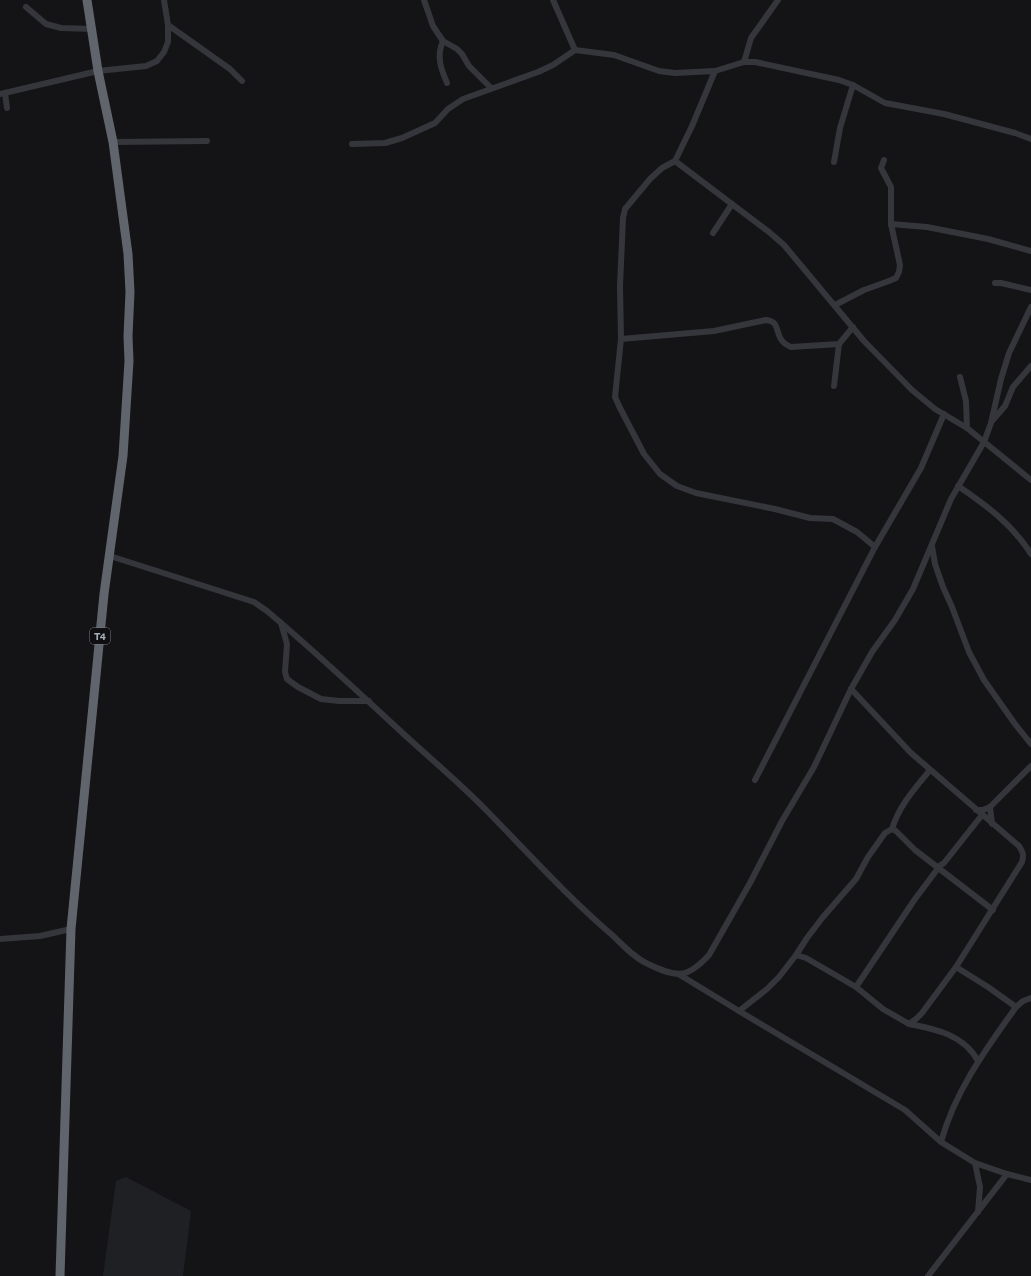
<svg xmlns="http://www.w3.org/2000/svg" width="1031" height="1276" viewBox="0 0 1031 1276" font-family="Commissioner,sans-serif">
<rect width="100%" height="100%" fill="#141416"/>
<polygon fill="#1f2023" points="126,1177 191,1211 183,1276 103,1276 116,1181"/>
<g fill="none" stroke-linecap="round" stroke-linejoin="round">
<g stroke="#34363b" stroke-width="6">
<polyline points="424,0 433,26 443,41 457,49 462,54 469,66 491,88"/>
<polyline points="553,0 575,50"/>
<polyline points="26,7 46,24 61,28 93,29"/>
<polyline points="168,25 230,69 242,81"/>
<path d="M443,41C436,56 441,69 447,83"/>
<polyline points="744,62 751,38 778,0"/>
<polyline points="5,93 7,108"/>
<polyline points="0,94 98,71 146,66 157,61 164,52 168,42 168,25 164,0"/>
<polyline points="113,142 207,141"/>
<polyline points="352,144 385,143 402,138 435,123 448,109 463,99 538,72 553,65 575,50 614,55 659,71 675,73 715,71"/>
<polyline points="675,161 769,232 784,245 864,341 912,390 935,409 967,428 1031,480"/>
<polyline points="834,162 840,128 853,85"/>
<polyline points="891,224 927,227 988,239 1031,251"/>
<polyline points="713,233 732,204"/>
<polyline points="995,283 1001,283 1031,290"/>
<polyline points="835,305 864,290 889,281 896,278 899,272 900,265 891,224 891,187 881,168 884,160"/>
<path d="M621,339L714,331L766,320C784,322 771,339 791,347L839,344L853,327"/>
<polyline points="960,377 966,401 967,428"/>
<polyline points="834,386 839,344"/>
<polyline points="992,421 1005,406 1013,387 1031,366"/>
<path d="M958,486C986,505 1013,525 1031,554"/>
<polyline points="932,546 935,564 943,587 952,607 969,652 984,680 1015,724 1031,744"/>
<polyline points="875,547 857,532 833,519 810,518 775,509 696,493 677,486 660,474 644,454 620,408 615,397 621,339 620,286 623,218 625,209 650,179 662,168 675,161 692,126 715,71 744,62 755,62 839,80 853,85 885,103 944,114 1015,133 1031,139"/>
<path d="M110,556L254,602L267,611C311,648 353,687 395,726C426,755 459,782 488,812C529,854 567,896 611,934C622,944 634,958 648,964C677,978 687,979 709,955L750,883L782,821L814,767L851,689L872,652L895,620L913,589L951,499L984,442L991,423L1001,379L1009,353L1031,307"/>
<polyline points="281,623 287,644 285,672 287,679 298,687 321,699 339,701 369,701"/>
<polyline points="755,780 875,547 921,468 944,414"/>
<polyline points="990,807 992,824"/>
<polyline points="976,810 983,810 990,807 1031,766"/>
<path d="M892,829C899,806 915,788 930,770"/>
<polyline points="938,867 944,863 982,815"/>
<polyline points="0,939 40,936 71,929"/>
<path d="M796,955L806,958L856,987L883,1009L909,1024L916,1019L922,1013L956,967L1022,862C1024,855 1023,852 1019,846L911,753L851,689"/>
<polyline points="956,967 988,987 1016,1007"/>
<polyline points="680,975 739,1011 905,1110 941,1142 975,1163 1007,1174 1031,1180"/>
<polyline points="856,987 915,899 939,867"/>
<polyline points="739,1011 767,989 779,977 796,955 807,938 823,917 856,879 868,857 885,833 892,829 896,831 915,850 993,910"/>
<path d="M909,1024C936,1029 964,1035 978,1061"/>
<path d="M941,1142C955,1091 986,1049 1016,1007L1023,1001L1031,998"/>
<polyline points="975,1163 980,1187 978,1212"/>
<polyline points="928,1276 1007,1174"/>
</g>
<polyline stroke="#60646c" stroke-width="9" points="60,1276 71,929 104,594 123,456 129,361 128,336 130,292 128,254 113,142 98,71 87,0"/>
</g>
<g text-anchor="middle" dominant-baseline="central" stroke-width="4" stroke-linejoin="round" paint-order="stroke">
<rect fill="#0f0f11" stroke="#777d85" stroke-width="1" x="90" y="628" width="20" height="16" rx="3"/>
<g font-size="10" font-weight="bold" fill="#a4acb7">
<text x="100" y="636">T4</text>
</g>
</g>
</svg>
